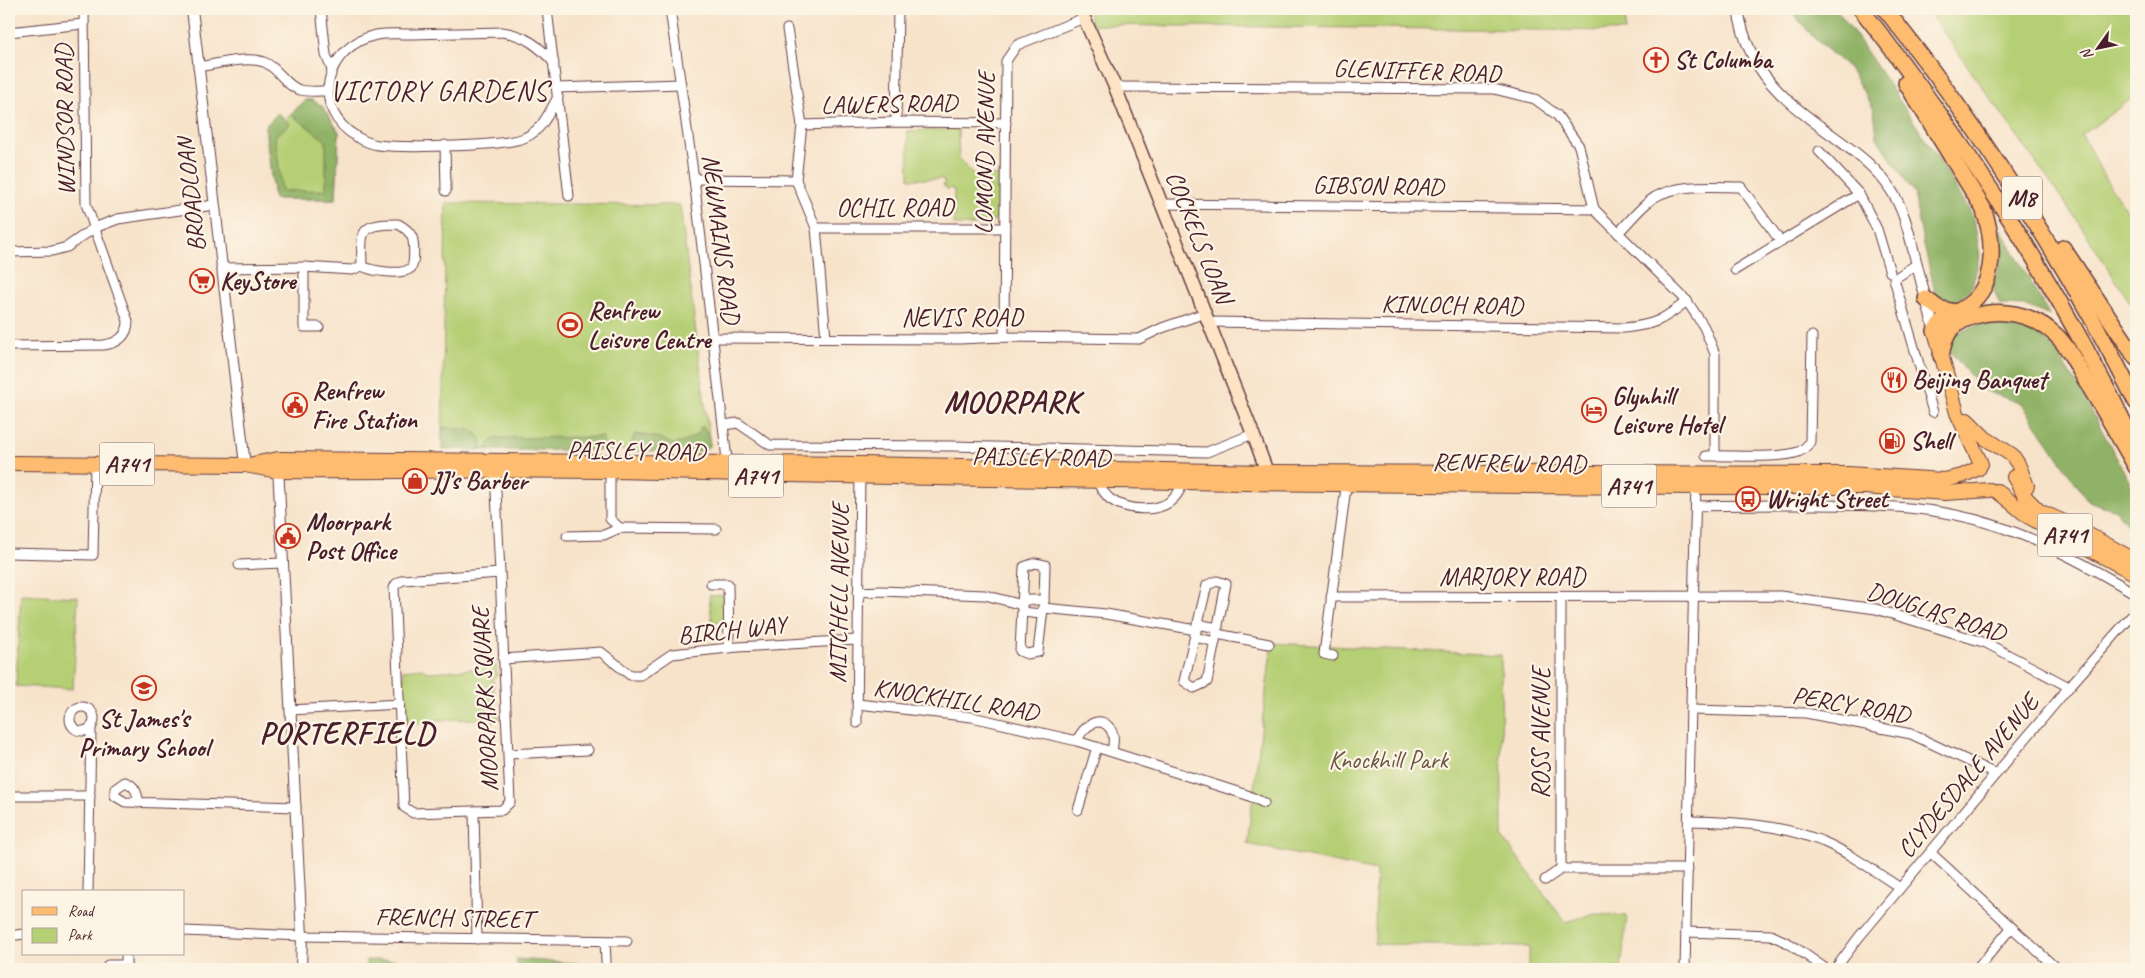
<svg xmlns="http://www.w3.org/2000/svg" width="2145" height="978" viewBox="0 0 2145 978" font-family="Caveat,sans-serif">
<rect width="100%" height="100%" fill="#fcf5e5"/>
<filter id="ink" filterUnits="userSpaceOnUse"><feTurbulence type="fractalNoise" baseFrequency=".02" numOctaves="2"/><feDisplacementMap in="SourceGraphic" scale="10" xChannelSelector="R" yChannelSelector="G"/><feConvolveMatrix kernelMatrix="1 2 1 2 8 2 1 2 1" color-interpolation-filters="sRGB"/></filter>
<filter id="wash" filterUnits="userSpaceOnUse"><feTurbulence type="fractalNoise" baseFrequency=".0096" numOctaves="4" result="noise"/><feDisplacementMap in="SourceGraphic" scale="20" xChannelSelector="R" yChannelSelector="G"/><feGaussianBlur stdDeviation="1.12" result="paint"/><feColorMatrix in="noise" values="0 0 0 0 0 0 0 0 0 0 0 0 0 0 0 0 0 1.4 0 .05"/><feComposite in="paint" operator="in"/></filter>
<g filter="url(#wash)">
<rect width="100%" height="100%" fill="#f7e3ca"/>
<g fill="#b5cf74" stroke="#807750">
<polygon points="1089,9 1593,9 1625,15 1625,31 1091,25"/>
<polygon points="1927,9 2136,9 2136,105 2131,99 2082,135 2106,180 2136,224 2136,312 2077,220"/>
<polygon points="305,100 312,100 322,106 339,132 336,199 274,199 265,126 278,113 285,120"/>
<polygon points="958,129 959,159 972,174 1000,176 1002,213 989,225 954,225 954,190 950,188 948,190 943,185 945,183 942,179 909,179 908,131"/>
<polygon points="446,203 680,205 710,445 704,451 442,449"/>
<polygon points="21,594 78,597 73,689 16,686"/>
<polygon points="723,595 724,621 712,622 709,596"/>
<polygon points="1272,643 1501,655 1502,836 1565,922 1595,914 1627,916 1621,969 1529,969 1529,947 1375,944 1376,871 1247,844"/>
<polygon points="478,665 496,665 497,676 493,679 495,707 498,710 499,721 483,721 480,719 430,720 427,723 406,724 403,670 421,668 428,672 473,669"/>
</g>
<g fill="#90b266" stroke="#6d6848">
<polygon points="1748,9 1836,9 1853,31 1940,161 1974,218 1980,256 1972,287 1952,306 1936,297 1919,223 1914,193 1877,138 1874,109 1849,68 1815,39 1790,10 1748,12"/>
<polygon points="305,100 312,100 322,106 339,132 336,199 274,199 265,126 278,113 290,124 275,136 282,191 326,190 326,141 291,114"/>
<polygon points="2001,229 2050,316 2026,306 2000,305 1992,286 1998,271"/>
<polygon points="2005,320 2037,331 2055,350 2081,391 2136,494 2136,537 2116,510 2088,501 2022,404 1983,390 1946,347 1951,336 1977,325"/>
<polygon points="702,426 708,434 710,445 704,451 628,451 635,434 661,438 672,444 684,442 696,435"/>
<polygon points="442,427 473,430 481,439 482,450 442,449"/>
<polygon points="603,437 603,450 486,450 492,440 497,438"/>
<polygon points="516,959 601,965 601,969 518,969"/>
<rect x="366" y="960" width="30" height="9"/>
</g>
</g>
<g filter="url(#ink)">
<g fill="none" stroke-linecap="round" stroke-linejoin="round">
<defs>
<g id="minor">
<polyline points="321,9 326,55 332,70"/>
<polyline points="547,9 569,196"/>
<polyline points="670,9 694,179 728,468"/>
<polyline points="787,29 802,125 796,180 816,228 826,338"/>
<polyline points="9,32 83,24"/>
<path d="M554,63C539,46 525,35 502,32C473,33 444,33 414,34C402,34 388,33 376,35C325,46 309,109 357,137C364,141 371,144 378,145C402,148 507,147 526,137C543,129 549,112 558,97"/>
<path d="M198,67C218,64 245,56 264,62C279,68 285,86 300,90C309,92 319,91 327,91"/>
<polyline points="1115,87 1494,89 1535,99 1557,115 1579,146 1594,209 1687,301 1704,327 1715,354 1715,456"/>
<polyline points="557,88 681,84"/>
<polyline points="896,122 898,9"/>
<polyline points="802,125 896,122 1006,123"/>
<polyline points="445,145 446,191"/>
<polyline points="1819,151 1859,194 1877,229 1890,272"/>
<polyline points="694,179 796,180"/>
<polyline points="1161,204 1594,209"/>
<path d="M398,224C404,227 409,231 412,237C414,242 415,263 411,268C402,276 371,271 362,266C361,230 359,224 398,224Z"/>
<polyline points="816,228 1003,228"/>
<path d="M1618,233C1629,222 1642,205 1655,197C1680,183 1714,187 1741,187L1781,242"/>
<polyline points="9,252 52,251 67,247 94,228 118,219 214,205"/>
<polyline points="1917,264 1894,279 1933,412"/>
<polyline points="304,267 304,327 319,327"/>
<polyline points="221,268 304,267 352,270 362,266"/>
<polyline points="1735,270 1859,194"/>
<path d="M1210,322L1624,328C1655,325 1663,320 1687,301"/>
<polyline points="1004,337 1006,61 1017,45 1084,18"/>
<polyline points="713,338 959,339 1004,337 1139,339 1162,328 1205,313"/>
<path d="M9,346L104,345C118,343 128,336 128,321L86,204L84,9"/>
<polyline points="724,425 738,423 770,445 952,446 1207,452 1253,434"/>
<path d="M1706,456C1729,455 1779,459 1798,452C1804,450 1807,446 1810,442L1812,336"/>
<polyline points="492,467 495,471 500,573"/>
<polyline points="610,471 610,519 620,528"/>
<path d="M1096,481C1100,486 1105,495 1110,499C1126,511 1159,513 1173,499C1178,495 1181,487 1184,482"/>
<path d="M1696,506C1736,505 1777,505 1817,505C1878,505 1939,506 1997,526C2046,542 2092,568 2136,594"/>
<polyline points="567,536 604,535 620,528 716,529"/>
<polyline points="9,553 93,555 95,464"/>
<polygon points="1035,563 1045,565 1044,600 1038,652 1027,654 1020,651 1024,567"/>
<polyline points="239,565 282,563"/>
<polygon points="500,573 510,802 502,810 413,813 404,807 394,588 396,584 403,580"/>
<polygon points="1217,581 1226,584 1207,682 1194,688 1184,681 1207,585"/>
<polyline points="711,584 728,584 729,648"/>
<polyline points="858,592 881,591 985,595 1022,605"/>
<polyline points="1331,597 1780,596 1876,609 1986,643 2069,687"/>
<polyline points="1561,598 1561,869"/>
<polyline points="1023,600 1044,600"/>
<polyline points="1043,608 1106,614 1196,630"/>
<polyline points="1023,612 1041,614"/>
<polyline points="1197,624 1218,628"/>
<polyline points="1217,634 1269,644"/>
<polyline points="1195,637 1215,642"/>
<polyline points="1333,656 1324,654 1347,480"/>
<polyline points="503,659 601,652 630,675 641,675 672,654 738,647 857,640"/>
<polyline points="858,704 972,717 1077,741 1247,795 1264,803"/>
<circle cx="82" cy="719" r="12"/>
<polyline points="290,710 400,704"/>
<polyline points="1691,710 1806,713 1911,734 1996,774"/>
<polyline points="857,723 860,472"/>
<path d="M1077,741C1082,727 1102,711 1112,732C1115,738 1113,745 1112,751"/>
<polyline points="509,754 588,750"/>
<polyline points="9,796 90,796"/>
<path d="M139,803C137,793 136,786 125,782L115,789V796L125,802L296,807"/>
<polyline points="1078,810 1097,747"/>
<polyline points="474,812 477,939"/>
<path d="M1689,821C1736,822 1780,824 1824,842C1851,854 1876,872 1900,888"/>
<polyline points="1931,853 2057,969"/>
<polyline points="1545,880 1561,869 1688,869"/>
<polyline points="88,892 91,728"/>
<polyline points="184,931 302,936 627,941"/>
<polyline points="1686,932 1771,935 1790,944 1826,969"/>
<polyline points="9,936 24,934"/>
<polyline points="605,941 606,961"/>
<polyline points="126,954 126,969"/>
<polyline points="108,965 126,965"/>
<polyline points="1685,969 1696,484"/>
<polyline points="1835,969 1859,937 2069,687 2136,611"/>
<polyline points="1977,969 2011,928"/>
</g>
<g id="tertiary">
<polyline points="192,9 245,465"/>
<path d="M1738,9C1748,74 1785,101 1836,138C1856,153 1877,168 1891,190C1905,211 1910,237 1916,261C1922,285 1928,308 1935,331"/>
<polyline points="278,466 302,936 301,969"/>
</g>
<polyline id="secondary" points="1083,9 1084,18 1115,87 1253,434 1267,472 1268,481"/>
<g id="primary">
<polyline points="1935,331 1957,413 1981,464"/>
<polyline points="1967,420 1985,438 2012,455 2018,464 2027,486"/>
<path d="M9,463L245,465L278,471C390,472 502,469 613,471C1030,481 1447,488 1864,487L1945,493L1990,490"/>
<polyline points="253,464 278,459 860,464 1267,472 1848,474 1944,480 1962,476 1979,468"/>
<polyline points="2014,477 2026,498 2039,511 2069,524 2136,561"/>
<polyline points="1997,491 2029,517 2136,574"/>
</g>
<g id="motorway">
<path d="M1861,9C1970,148 2059,287 2136,447"/>
<path d="M1885,9C1984,133 2065,261 2136,402"/>
<path d="M1906,83L1983,208C1994,238 1998,284 1968,305C1955,314 1943,317 1935,331"/>
<polyline points="2063,248 2136,358"/>
<polyline points="1926,299 1938,308 1955,312"/>
<path d="M1941,356C1945,332 1952,323 1975,316C2000,308 2031,314 2051,331C2065,341 2074,360 2082,374C2101,405 2119,436 2136,467"/>
</g>
</defs>
<use href="#minor" stroke="#643c43" stroke-width="11"/>
<use href="#tertiary" stroke="#643c43" stroke-width="12"/>
<use href="#secondary" stroke="#643c43" stroke-width="15"/>
<use href="#primary" stroke="#643c43" stroke-width="16"/>
<use href="#motorway" stroke="#643c43" stroke-width="18"/>
<use href="#minor" stroke="#fff" stroke-width="9"/>
<use href="#tertiary" stroke="#fff" stroke-width="10"/>
<use href="#secondary" stroke="#fee4c5" stroke-width="12"/>
<use href="#primary" stroke="#fdbc6f" stroke-width="14"/>
<use href="#motorway" stroke="#fdbc6f" stroke-width="15"/>
</g>
</g>
<defs>
<symbol id="church-ring" viewBox="-11 -11 22 22"><circle r="9.5" fill="#fcf5e5" stroke="#c8321e" stroke-width="1.5"/><path d="M-1.2-6h2.4v3.5h3.3v2.4h-3.3V6h-2.4V-.1h-3.3v-2.4h3.3Z" fill="#c8321e"/></symbol>
<symbol id="supermarket-ring" viewBox="-11 -11 22 22"><circle r="9.5" fill="#fcf5e5" stroke="#c8321e" stroke-width="1.5"/><path d="M-6-5.5h2.5l.6 2H6L4.5 2H-2.5L-4.4-4H-6ZM-1.5 3.2a1.3 1.3 0 1 0 .1 0ZM3 3.2a1.3 1.3 0 1 0 .1 0Z" fill="#c8321e"/></symbol>
<symbol id="stadium-ring" viewBox="-11 -11 22 22"><circle r="9.5" fill="#fcf5e5" stroke="#c8321e" stroke-width="1.5"/><path d="M0-5a6.5 5 0 1 0 0 10a6.5 5 0 1 0 0-10ZM-3.5-1.8h7v3.6h-7Z" fill="#c8321e"/></symbol>
<symbol id="restaurant-ring" viewBox="-11 -11 22 22"><circle r="9.5" fill="#fcf5e5" stroke="#c8321e" stroke-width="1.5"/><path d="M-5-6h1v4h1v-4h1v4h1v-4h1v5L-1.5 .5V6h-2V.5L-5-1ZM5-6V6H3V1.5H1.5Q1.5-4 5-6Z" fill="#c8321e"/></symbol>
<symbol id="civic-ring" viewBox="-11 -11 22 22"><circle r="9.5" fill="#fcf5e5" stroke="#c8321e" stroke-width="1.5"/><path d="M-.6-6.5H3V-4.5H.6V-3L4-1V1h2V6H-6V1h2V-1L-.6-3ZM-1.2 2.5V6h2.4V2.5Z" fill="#c8321e"/></symbol>
<symbol id="hotel-ring" viewBox="-11 -11 22 22"><circle r="9.5" fill="#fcf5e5" stroke="#c8321e" stroke-width="1.5"/><path d="M-6-4.5h1.5V1H6V5H4.5V3h-9V5H-6ZM-4 0a1.8 1.8 0 1 1 3.6 0ZM.5 0V-2.5h3Q6-2.5 6 0Z" fill="#c8321e"/></symbol>
<symbol id="fuel-ring" viewBox="-11 -11 22 22"><circle r="9.5" fill="#fcf5e5" stroke="#c8321e" stroke-width="1.5"/><path d="M-5.5-6h7V0h2V4h1.3V-2.5L3-4.5l.8-.8L6-3V5H2.5V1h-1V6h-7ZM-4.2-4.7v3.2H.2V-4.7Z" fill="#c8321e"/></symbol>
<symbol id="shop-ring" viewBox="-11 -11 22 22"><circle r="9.5" fill="#fcf5e5" stroke="#c8321e" stroke-width="1.5"/><path d="M-5-2.5h2.3a2.7 3.5 0 0 1 5.4 0H5L5.5 6h-11ZM-1.5-2.5h3a1.5 2.3 0 0 0-3 0Z" fill="#c8321e"/></symbol>
<symbol id="bus-ring" viewBox="-11 -11 22 22"><circle r="9.5" fill="#fcf5e5" stroke="#c8321e" stroke-width="1.5"/><path d="M-5-6H5V4H4V6H2V4H-2V6H-4V4H-5ZM-3.5-4V0h7V-4ZM-3.5 1.2v1.5H-2V1.2ZM2 1.2v1.5H3.5V1.2Z" fill="#c8321e"/></symbol>
<symbol id="school-ring" viewBox="-11 -11 22 22"><circle r="9.5" fill="#fcf5e5" stroke="#c8321e" stroke-width="1.5"/><path d="M0-5L7-2L0 1L-7-2ZM-4 1L0 2.5L4 1V4Q0 6-4 4Z" fill="#c8321e"/></symbol>
</defs>
<g fill-rule="evenodd">
<use href="#church-ring" x="1642" y="46" width="28" height="28"/>
<use href="#supermarket-ring" x="188" y="267" width="28" height="28"/>
<use href="#stadium-ring" x="556" y="311" width="28" height="28"/>
<use href="#restaurant-ring" x="1880" y="366" width="28" height="28"/>
<use href="#civic-ring" x="281" y="391" width="28" height="28"/>
<use href="#hotel-ring" x="1580" y="396" width="28" height="28"/>
<use href="#fuel-ring" x="1878" y="427" width="28" height="28"/>
<use href="#shop-ring" x="401" y="467" width="28" height="28"/>
<use href="#bus-ring" x="1734" y="485" width="28" height="28"/>
<use href="#civic-ring" x="274" y="522" width="28" height="28"/>
<use href="#school-ring" x="130" y="674" width="28" height="28"/>
</g>
<g text-anchor="middle" dominant-baseline="central" stroke-width="4.5" stroke-linejoin="round" paint-order="stroke">
<g fill="#fcf5e5" stroke="#7f5f63" stroke-width="1">
<rect x="2002" y="176.5" width="40" height="43" rx="4"/>
<rect x="99.5" y="442.5" width="55" height="43" rx="4"/>
<rect x="728.5" y="454.5" width="55" height="43" rx="4"/>
<rect x="1601.5" y="464.5" width="55" height="43" rx="4"/>
<rect x="2037.5" y="513.5" width="55" height="43" rx="4"/>
</g>
<g font-size="24" font-weight="bold" fill="#4a1f2b">
<text x="2022" y="198">M8</text>
<text x="127" y="464">A741</text>
<text x="756" y="476">A741</text>
<text x="1629" y="486">A741</text>
<text x="2065" y="535">A741</text>
</g>
<g font-size="25" font-weight="bold" fill="#4a1f2b" stroke="#fcf5e5" text-anchor="start">
<text x="1674" y="60">St Columba</text>
<text x="220" y="281">KeyStore</text>
<text x="588" y="311">Renfrew<tspan x="588" dy="29">Leisure Centre</tspan></text>
<text x="1912" y="380">Beijing Banquet</text>
<text x="312" y="391">Renfrew<tspan x="312" dy="29">Fire Station</tspan></text>
<text x="1612" y="396">Glynhill<tspan x="1612" dy="29">Leisure Hotel</tspan></text>
<text x="1910" y="441">Shell</text>
<text x="432" y="481">JJ's Barber</text>
<text x="1766" y="499">Wright Street</text>
<text x="306" y="522">Moorpark<tspan x="306" dy="29">Post Office</tspan></text>
<text x="144" y="719" text-anchor="middle">St James's<tspan x="144" dy="29">Primary School</tspan></text>
</g>
<g font-size="25" fill="#4a1f2b" stroke="#fcf5e5">
<text transform="translate(1417 71) rotate(2)">GLENIFFER ROAD</text>
<text transform="translate(889 104) rotate(-1)">LAWERS ROAD</text>
<text transform="translate(65 120) rotate(-91)">WINDSOR ROAD</text>
<text transform="translate(985 153) rotate(-89)">LOMOND AVENUE</text>
<text transform="translate(1378 186) rotate(1)">GIBSON ROAD</text>
<text transform="translate(191 195) rotate(-96)">BROADLOAN</text>
<text x="895" y="208">OCHIL ROAD</text>
<text transform="translate(1199 237) rotate(68)">COCKELS LOAN</text>
<text transform="translate(721 239) rotate(83)">NEWMAINS ROAD</text>
<text transform="translate(1452 305) rotate(1)">KINLOCH ROAD</text>
<text x="962" y="318">NEVIS ROAD</text>
<text transform="translate(636 451) rotate(1)">PAISLEY ROAD</text>
<text transform="translate(1041 457) rotate(1)">PAISLEY ROAD</text>
<text transform="translate(1509 463) rotate(1)">RENFREW ROAD</text>
<text x="1512" y="577">MARJORY ROAD</text>
<text transform="translate(839 593) rotate(-89)">MITCHELL AVENUE</text>
<text transform="translate(1936 612) rotate(18)">DOUGLAS ROAD</text>
<text transform="translate(732 630) rotate(-6)">BIRCH WAY</text>
<text transform="translate(485 699) rotate(-93)">MOORPARK SQUARE</text>
<text transform="translate(956 700) rotate(9)">KNOCKHILL ROAD</text>
<text transform="translate(1851 705) rotate(10)">PERCY ROAD</text>
<text transform="translate(1541 733) rotate(-90)">ROSS AVENUE</text>
<text transform="translate(1968 776) rotate(-50)">CLYDESDALE AVENUE</text>
<text transform="translate(454 918) rotate(1)">FRENCH STREET</text>
</g>
<g font-size="25" fill="#6a5441" stroke="#fcf5e5">
<text x="1388" y="760">Knockhill Park</text>
</g>
<g font-size="28" letter-spacing="1" fill="#4a1f2b" stroke="#fcf5e5">
<text x="439" y="90">VICTORY GARDENS</text>
</g>
<g font-size="30" font-weight="bold" letter-spacing="1" fill="#4a1f2b" stroke="#fcf5e5">
<text x="1012" y="402">MOORPARK</text>
<text x="347" y="733">PORTERFIELD</text>
</g>
</g>
<rect width="2145" height="978" fill="none" stroke="#fcf5e5" stroke-width="30"/>
<rect x="22" y="890" width="162" height="65" fill="#fcf5e5" stroke="#b59f9b"/>
<rect x="32" y="907" width="25" height="8" fill="#fdbc6f" stroke="#b59f9b"/>
<text x="68" y="916" font-size="15" fill="#4a1f2b">Road</text>
<rect x="32" y="928" width="25" height="15" fill="#b5cf74" stroke="#b59f9b"/>
<text x="68" y="940" font-size="15" fill="#4a1f2b">Park</text>
<g transform="translate(2098 48) rotate(237)" stroke="#fcf5e5" stroke-width="4" paint-order="stroke">
<path d="M0-4L9 19L0 12L-9 19Z" fill="#4a1f2b"/>
<text y="-8" font-size="14" font-weight="bold" text-anchor="middle" fill="#4a1f2b">N</text>
</g>
</svg>
